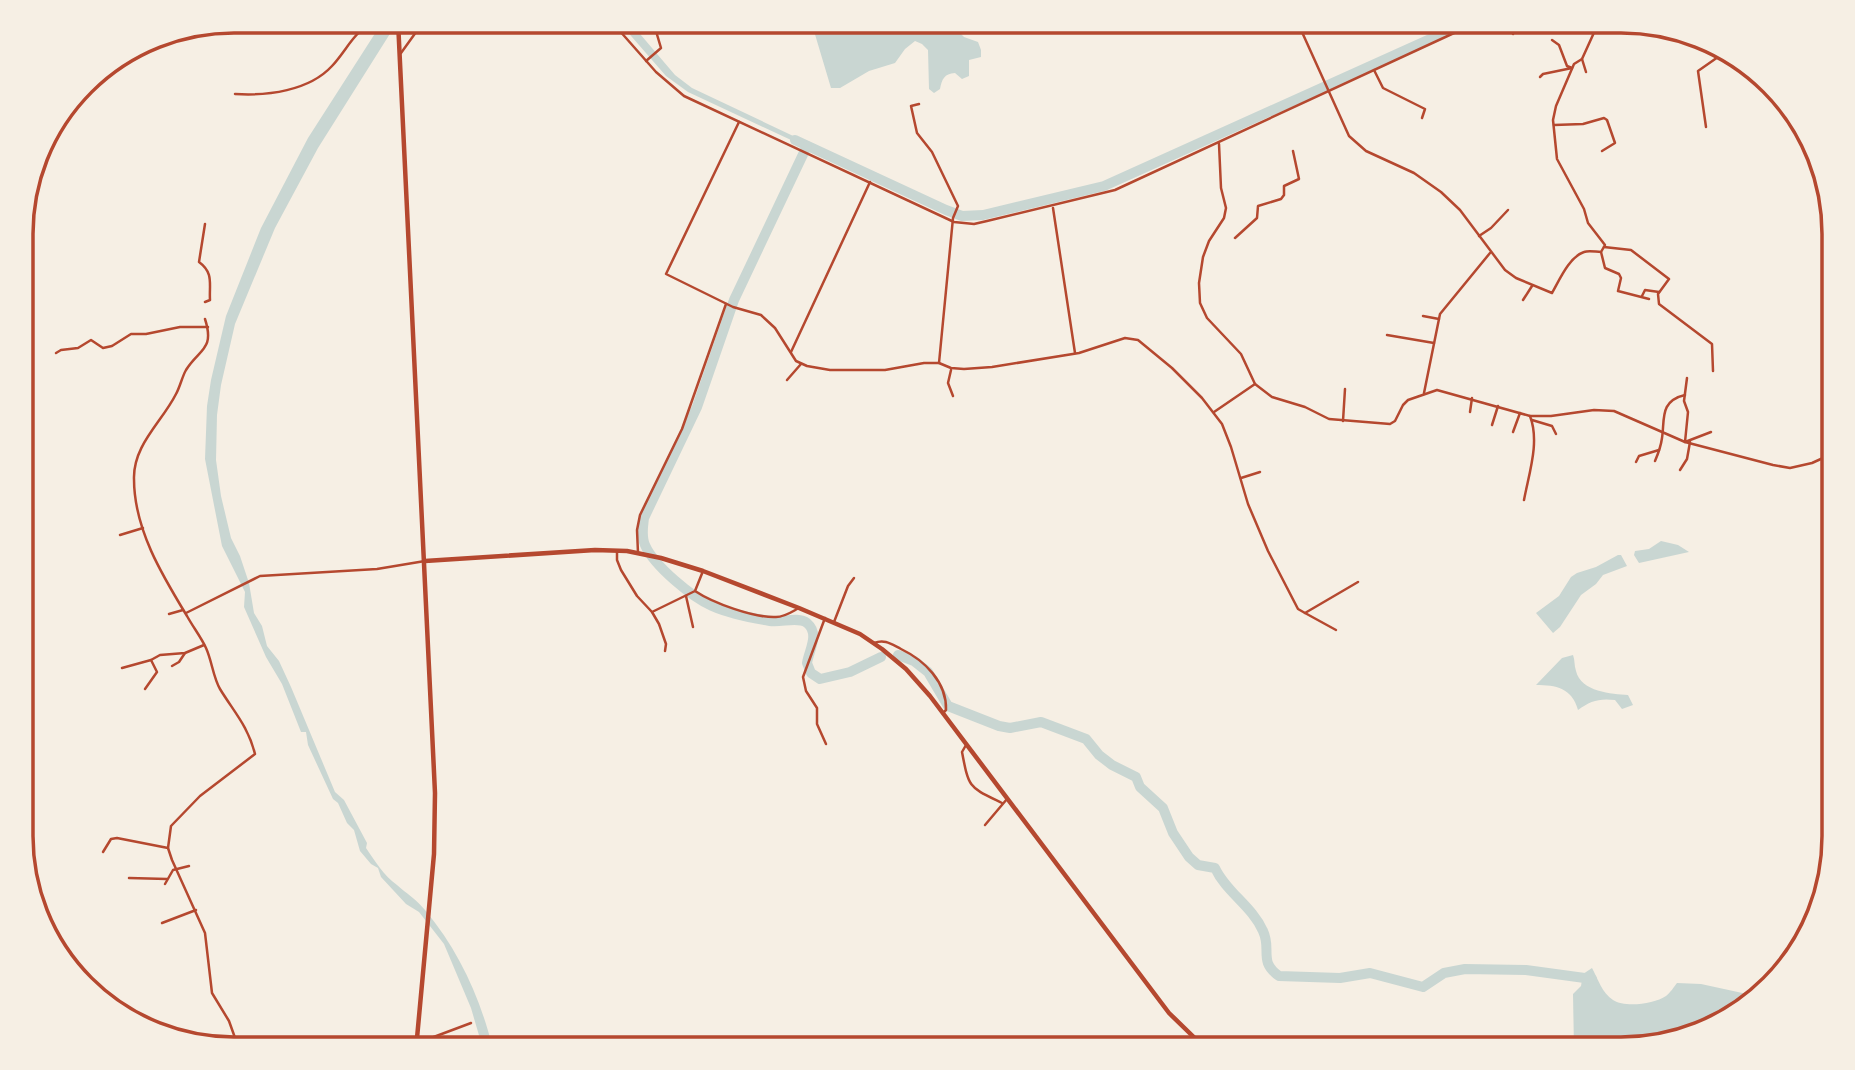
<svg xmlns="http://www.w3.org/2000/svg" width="1855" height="1070" viewBox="0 0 1855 1070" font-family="'Nunito Sans',sans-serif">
<rect width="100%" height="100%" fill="#f6efe4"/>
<g fill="#c9d6d2">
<path d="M383,21H398L318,148L275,228L235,324L221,385L217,415L216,460L221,496L231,538L240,556L249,583L254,613L262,626L267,646L279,661L291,687L335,792L344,800L367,843L366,848C375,861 384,876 397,885C406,893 417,900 425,910C459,951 480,997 493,1049H483L471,1008L444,944L419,912L406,904L381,877L378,868L371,864L360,851L354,830L347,823L338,803L333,799L308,745L306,732H301L282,684L266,657L244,607L245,592L222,546L205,459L207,406L211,380L226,316L261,228L308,138Z"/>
<polygon points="618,21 629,21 675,75 692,88 806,142 804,146 688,92 666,76"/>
<path d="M811,21H961L960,33L964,37L978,42L981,50V57L969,60V76L962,79L955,73C944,74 942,79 940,89L934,93L929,89L928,50L922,44L915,41L905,49L895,63L869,71L840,88H831Z"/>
<polygon points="1661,541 1678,545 1689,552 1639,563 1634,555 1635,551 1649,549"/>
<polygon points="1618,555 1621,555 1627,566 1603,575 1596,584 1581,595 1560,627 1553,633 1536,613 1559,596 1571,577 1577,573 1596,567"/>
<path d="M1573,655C1575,660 1574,665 1576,671C1581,692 1612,694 1628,695L1633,705L1622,709L1615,700C1599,698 1590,701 1578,710C1572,688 1556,685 1536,685L1562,658Z"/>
<path d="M1592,968C1598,979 1602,993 1613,1000C1625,1008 1654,1004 1666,996C1670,993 1674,987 1677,983L1701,984L1747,994L1756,992L1728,1020L1635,1049H1574L1573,994L1581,986L1583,974Z"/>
</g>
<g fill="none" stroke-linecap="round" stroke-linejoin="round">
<polyline stroke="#c9d6d2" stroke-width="2" points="735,21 740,21"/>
<g stroke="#c9d6d2" stroke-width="10">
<polyline points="795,140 946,210 962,216 983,215 1104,186 1470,21"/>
<path d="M807,146L734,300L697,407L644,518C643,527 641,536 645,545C654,566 692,597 712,606C730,614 751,618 770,621C781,623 798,616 807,623C820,634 809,650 807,663L811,673L820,679L850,672L881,657"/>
<path d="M898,655L914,661L928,672L948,706L999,726L1010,728L1041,722L1086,739L1099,755L1112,765L1136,777L1140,787L1163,808L1173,833L1189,857L1198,865L1215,868C1226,892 1252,906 1263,931C1272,950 1258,961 1279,976L1340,978L1370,973L1423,987L1444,973L1465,969L1526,970L1592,979"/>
</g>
<g stroke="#b5482f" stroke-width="2.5">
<polyline points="611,21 656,72 684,96 954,222 974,224 987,221 1115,190 1480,21"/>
<path d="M1297,21L1349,136L1366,151L1414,173L1441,192L1460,210L1505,270L1516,278L1552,293C1559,281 1569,257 1584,252C1589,250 1596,252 1601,252L1605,268L1619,274L1621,278L1618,291L1649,299"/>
<polyline points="1507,21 1513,34"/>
<polyline points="401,53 424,21"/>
<polyline points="1582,59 1586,72"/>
<polyline points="646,61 661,48 653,21"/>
<polyline points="1374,70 1383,88 1425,109 1422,118"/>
<polyline points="1540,77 1543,74 1572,68 1567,66 1559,45 1552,40"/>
<path d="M235,94C267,96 309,91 332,66C348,49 355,28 378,21"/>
<polyline points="919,104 911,106 917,133 932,152 958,206 953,218 939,363"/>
<polyline points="739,122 666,274 733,307 761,315 775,328 796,361 807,366 830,370 885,370 924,363 939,363 951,368 964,369 992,367 1079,353 1125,338 1138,340 1172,368 1202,398 1222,424 1231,447 1248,504 1268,551 1298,609 1305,613 1358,582"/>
<polyline points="1554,125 1583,124 1604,118 1607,120 1615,143 1602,151"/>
<polyline points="1706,127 1698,71 1728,50"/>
<polyline points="1219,144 1221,188 1226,208 1224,218 1209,241 1203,257 1199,283 1200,303 1207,318 1241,354 1255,384"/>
<polyline points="1053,208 1075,353"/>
<polyline points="1479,236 1491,228 1508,210"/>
<polyline points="1235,238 1257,218 1258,206 1281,199 1284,195 1284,186 1299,179 1293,151"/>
<polyline points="1604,247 1631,250 1669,279 1658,294 1659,304 1712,344 1713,371"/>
<polyline points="1601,252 1605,245 1588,223 1584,209 1557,159 1553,120 1556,106 1574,64 1582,59 1597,26 1650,29"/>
<polyline points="1642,296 1645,290 1659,292"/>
<polyline points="1523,300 1532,286"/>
<path d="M205,302L210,300C209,284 214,273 199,262L205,224"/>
<polyline points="1423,316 1439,319"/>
<path d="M205,319C215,350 199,349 186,370C182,377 180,387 176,394C162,422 133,445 134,479C134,529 162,575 187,616C193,627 201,637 206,648C212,661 213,677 220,689C234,712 248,726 255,754L200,796L171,826L168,848L172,860L205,933L212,993L229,1021L239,1049"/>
<polyline points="1387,335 1434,343"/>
<polyline points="791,352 870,182"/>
<polyline points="56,353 61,350 78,348 91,340 103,348 112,346 131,334 146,334 180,327 208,327"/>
<polyline points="951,370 948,383 953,396"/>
<polyline points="1687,378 1684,401 1688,412 1685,442 1711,432"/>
<polyline points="787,380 801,364"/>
<polyline points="1424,393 1440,314 1490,253"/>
<polyline points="1214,412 1255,384 1272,397 1305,407 1329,419 1390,424 1395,421 1403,405 1408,400 1437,390 1530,416 1551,416 1594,410 1614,411 1685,442 1773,465 1790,468 1812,463 1834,453"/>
<polyline points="1470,412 1472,398"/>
<polyline points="1532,420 1552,426 1556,434"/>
<polyline points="1343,421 1345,389"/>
<polyline points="1492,425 1498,406"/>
<polyline points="1513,432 1520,413"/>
<path d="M1655,461C1658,454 1661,446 1662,438C1665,420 1659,401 1685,395"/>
<polyline points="1636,462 1639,456 1659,450"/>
<polyline points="1680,470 1687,459 1690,442"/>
<polyline points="1241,478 1260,472"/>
<path d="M1524,500C1529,473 1540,442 1530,416"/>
<polyline points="120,535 143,528"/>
<polyline points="617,551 617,560 621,570 637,596 652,612 659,624 666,644 665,651"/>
<polyline points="638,553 637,530 640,515 682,429 726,304"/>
<path d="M695,591C713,603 754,618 776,617C784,617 790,613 797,609"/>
<polyline points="686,596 693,627"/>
<polyline points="652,612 695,591 703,571"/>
<polyline points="186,613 260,576 377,569 425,561"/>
<polyline points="1305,613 1336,630"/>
<polyline points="169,614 183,610"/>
<polyline points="825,618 803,677 806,691 817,708 817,724 826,744"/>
<polyline points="834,622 848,586 854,578"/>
<path d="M874,643C885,639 891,644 901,649C924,660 947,682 946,710L943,713"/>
<polyline points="172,666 179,662 185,653"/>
<polyline points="122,668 151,660 160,655 185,653 204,645"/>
<polyline points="145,689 157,672 151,660"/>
<path d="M966,745L962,752C969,789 969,787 1002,803"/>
<polyline points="985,825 1007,799"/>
<polyline points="103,852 111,839 117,838 168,848"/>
<polyline points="129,878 167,879"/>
<polyline points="165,884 173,870 189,866"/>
<polyline points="162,923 196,910"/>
<polyline points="417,1040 431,1038 471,1023"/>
</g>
<g stroke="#b5482f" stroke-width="4.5">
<polyline points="398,21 435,793 434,854 416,1049"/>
<polyline points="425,561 595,550 627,551 661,558 703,571 799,608 860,634 882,649 906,669 930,696 1169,1013 1206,1049"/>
</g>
</g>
<path d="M0 0H1855V1070H0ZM234 33H1621A201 201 0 0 1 1822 234V836A201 201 0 0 1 1621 1037H234A201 201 0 0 1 33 836V234A201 201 0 0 1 234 33Z" fill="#f6efe4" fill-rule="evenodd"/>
<path fill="none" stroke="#b5482f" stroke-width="3.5" d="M234 33H1621A201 201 0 0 1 1822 234V836A201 201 0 0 1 1621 1037H234A201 201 0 0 1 33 836V234A201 201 0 0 1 234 33Z"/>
</svg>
